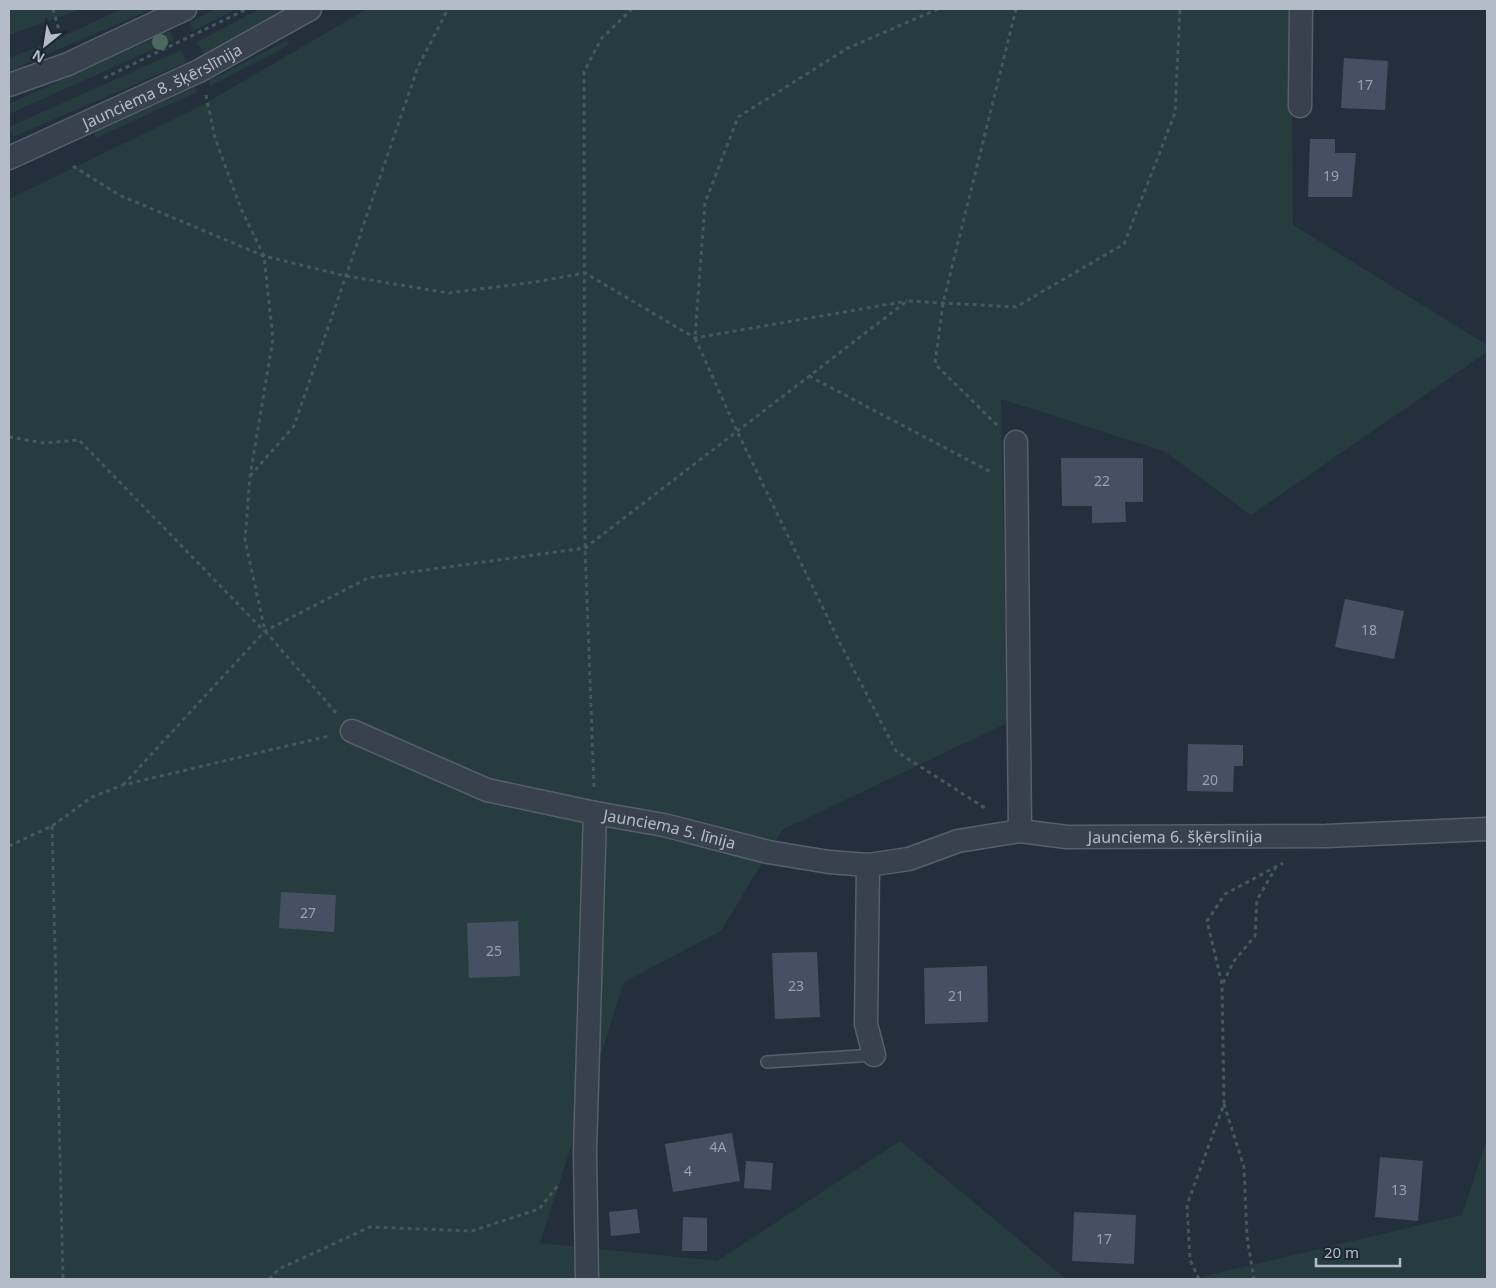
<svg xmlns="http://www.w3.org/2000/svg" width="1496" height="1288" viewBox="0 0 1496 1288" font-family="'Noto Sans',sans-serif">
<rect width="100%" height="100%" fill="#242f3e"/>
<g fill="#263c3f">
<polygon points="9,9 82,9 9,35"/>
<polygon points="122,9 152,9 9,71 9,58 55,40"/>
<polygon points="215,9 236,9 193,31 190,22"/>
<polygon points="260,9 286,9 204,53 197,42"/>
<polygon points="367,9 1291,9 1293,225 1487,345 1487,352 1251,515 1164,451 1001,399 1007,723 782,830 721,931 624,982 540,1243 717,1261 900,1141 1066,1279 9,1279 9,199 197,108"/>
<polygon points="170,31 174,40 9,114 9,104"/>
<polygon points="287,40 289,45 210,86 209,81"/>
<polygon points="181,50 187,62 13,137 9,127"/>
<polygon points="195,87 197,92 96,138 94,133"/>
<polygon points="1486,1142 1487,1279 1193,1279 1462,1215"/>
</g>
<g fill="#455162">
<polygon points="1344,58 1388,61 1385,110 1341,108"/>
<polygon points="1310,139 1335,139 1335,153 1356,153 1352,197 1308,197"/>
<polygon points="1061,458 1143,458 1143,502 1125,502 1126,522 1092,523 1092,506 1062,506"/>
<polygon points="1345,599 1404,611 1394,659 1335,647"/>
<polygon points="1188,744 1243,745 1243,766 1234,766 1233,792 1187,791"/>
<polygon points="281,892 336,895 334,932 279,928"/>
<polygon points="518,921 520,976 469,978 467,923"/>
<polygon points="817,952 820,1017 775,1019 772,953"/>
<polygon points="987,966 988,1022 925,1024 924,968"/>
<polygon points="732,1133 740,1181 673,1192 665,1144"/>
<polygon points="1380,1157 1423,1161 1418,1221 1375,1217"/>
<polygon points="746,1161 773,1163 771,1190 744,1188"/>
<polygon points="637,1209 640,1233 611,1236 609,1212"/>
<polygon points="1074,1212 1136,1215 1134,1264 1072,1261"/>
<polygon points="683,1217 707,1218 707,1251 682,1251"/>
</g>
<g fill="none" stroke-linecap="round" stroke-linejoin="round">
<defs>
<polyline id="service" points="767,1062 874,1055"/>
<g id="minor">
<polyline points="9,85 68,64 185,9"/>
<polyline points="1300,106 1301,9"/>
<path id="s1" d="M9,158L199,71L310,9"/>
<polyline points="1016,442 1020,831"/>
<path id="s2" d="M352,731L487,790L595,813L664,825L768,852L829,862L868,865L866,1024L874,1055"/>
<path id="s3" d="M868,865L909,859L958,841L1020,831L1067,837L1326,836L1487,829"/>
<polyline points="587,1279 585,1152 595,813"/>
</g>
</defs>
<use href="#service" stroke="#565f6c" stroke-width="14"/>
<use href="#minor" stroke="#565f6c" stroke-width="25"/>
<g stroke="#44595c" stroke-width="3" stroke-dasharray="4 4" stroke-linecap="butt">
<polyline points="53,9 59,30"/>
<polyline points="938,9 848,48 738,117 705,203 695,338 737,431 838,639 896,751 988,810"/>
<polyline points="104,78 247,9"/>
<polyline points="206,95 215,138 241,209 264,256 273,339 250,476 245,540 265,631 337,714"/>
<polyline points="73,166 119,195 264,256 346,276 449,293 535,282 585,273 695,338 907,301"/>
<polyline points="809,376 991,472"/>
<polyline points="997,425 935,364 943,303 1016,9"/>
<polyline points="9,437 44,443 79,440 264,631"/>
<polyline points="250,476 294,426 418,67 448,9"/>
<polyline points="123,785 265,631 368,578 585,548 907,301 1016,307 1124,244 1175,113 1180,9"/>
<polyline points="594,787 585,548 584,72 601,39 632,9"/>
<polyline points="52,826 63,1279"/>
<polyline points="9,846 52,826 92,797 123,785 329,736"/>
<polyline points="1223,983 1234,961 1255,936 1257,900 1276,867"/>
<polyline points="1224,1104 1244,1167 1247,1237 1254,1279"/>
<polyline points="269,1279 279,1269 370,1227 472,1231 539,1209 559,1184"/>
<polyline points="1199,1279 1190,1260 1187,1205 1224,1104 1222,984 1207,921 1225,894 1283,863"/>
</g>
<use href="#service" stroke="#38414e" stroke-width="11"/>
<use href="#minor" stroke="#38414e" stroke-width="22"/>
</g>
<circle fill="#4b6a5d" cx="160" cy="42" r="8"/>
<g text-anchor="middle" dominant-baseline="central" stroke-width="4.5" stroke-linejoin="round" paint-order="stroke">
<g font-size="14" fill="#98a1af">
<text x="1365" y="84">17</text>
<text x="1331" y="175">19</text>
<text x="1102" y="480">22</text>
<text x="1369" y="629">18</text>
<text x="1210" y="779">20</text>
<text x="308" y="912">27</text>
<text x="494" y="950">25</text>
<text x="796" y="985">23</text>
<text x="956" y="995">21</text>
<text x="718" y="1146">4A</text>
<text x="688" y="1170">4</text>
<text x="1399" y="1189">13</text>
<text x="1104" y="1238">17</text>
</g>
<g font-size="16" fill="#b4bcc9" stroke="#1d2633">
<text stroke="none"><textPath href="#s1" startOffset="169">Jaunciema 8. šķērslīnija</textPath></text>
<text stroke="none"><textPath href="#s2" startOffset="334">Jaunciema 5. līnija</textPath></text>
<text stroke="none"><textPath href="#s3" startOffset="312">Jaunciema 6. šķērslīnija</textPath></text>
</g>
</g>
<rect width="1496" height="1288" fill="none" stroke="#b4bcc9" stroke-width="20"/>
<g transform="translate(45 45) rotate(210)" stroke="#1d2633" stroke-width="4" paint-order="stroke">
<path d="M0-4L9 19L0 12L-9 19Z" fill="#b4bcc9"/>
<text y="-8" font-size="14" font-weight="bold" text-anchor="middle" fill="#b4bcc9">N</text>
</g>
<path d="M1316 1258v8h84v-8" fill="none" stroke="#b4bcc9" stroke-width="2.5"/>
<text x="1324" y="1258" font-size="15" fill="#b4bcc9" stroke="#1d2633" stroke-width="4" paint-order="stroke">20 m</text>
</svg>
